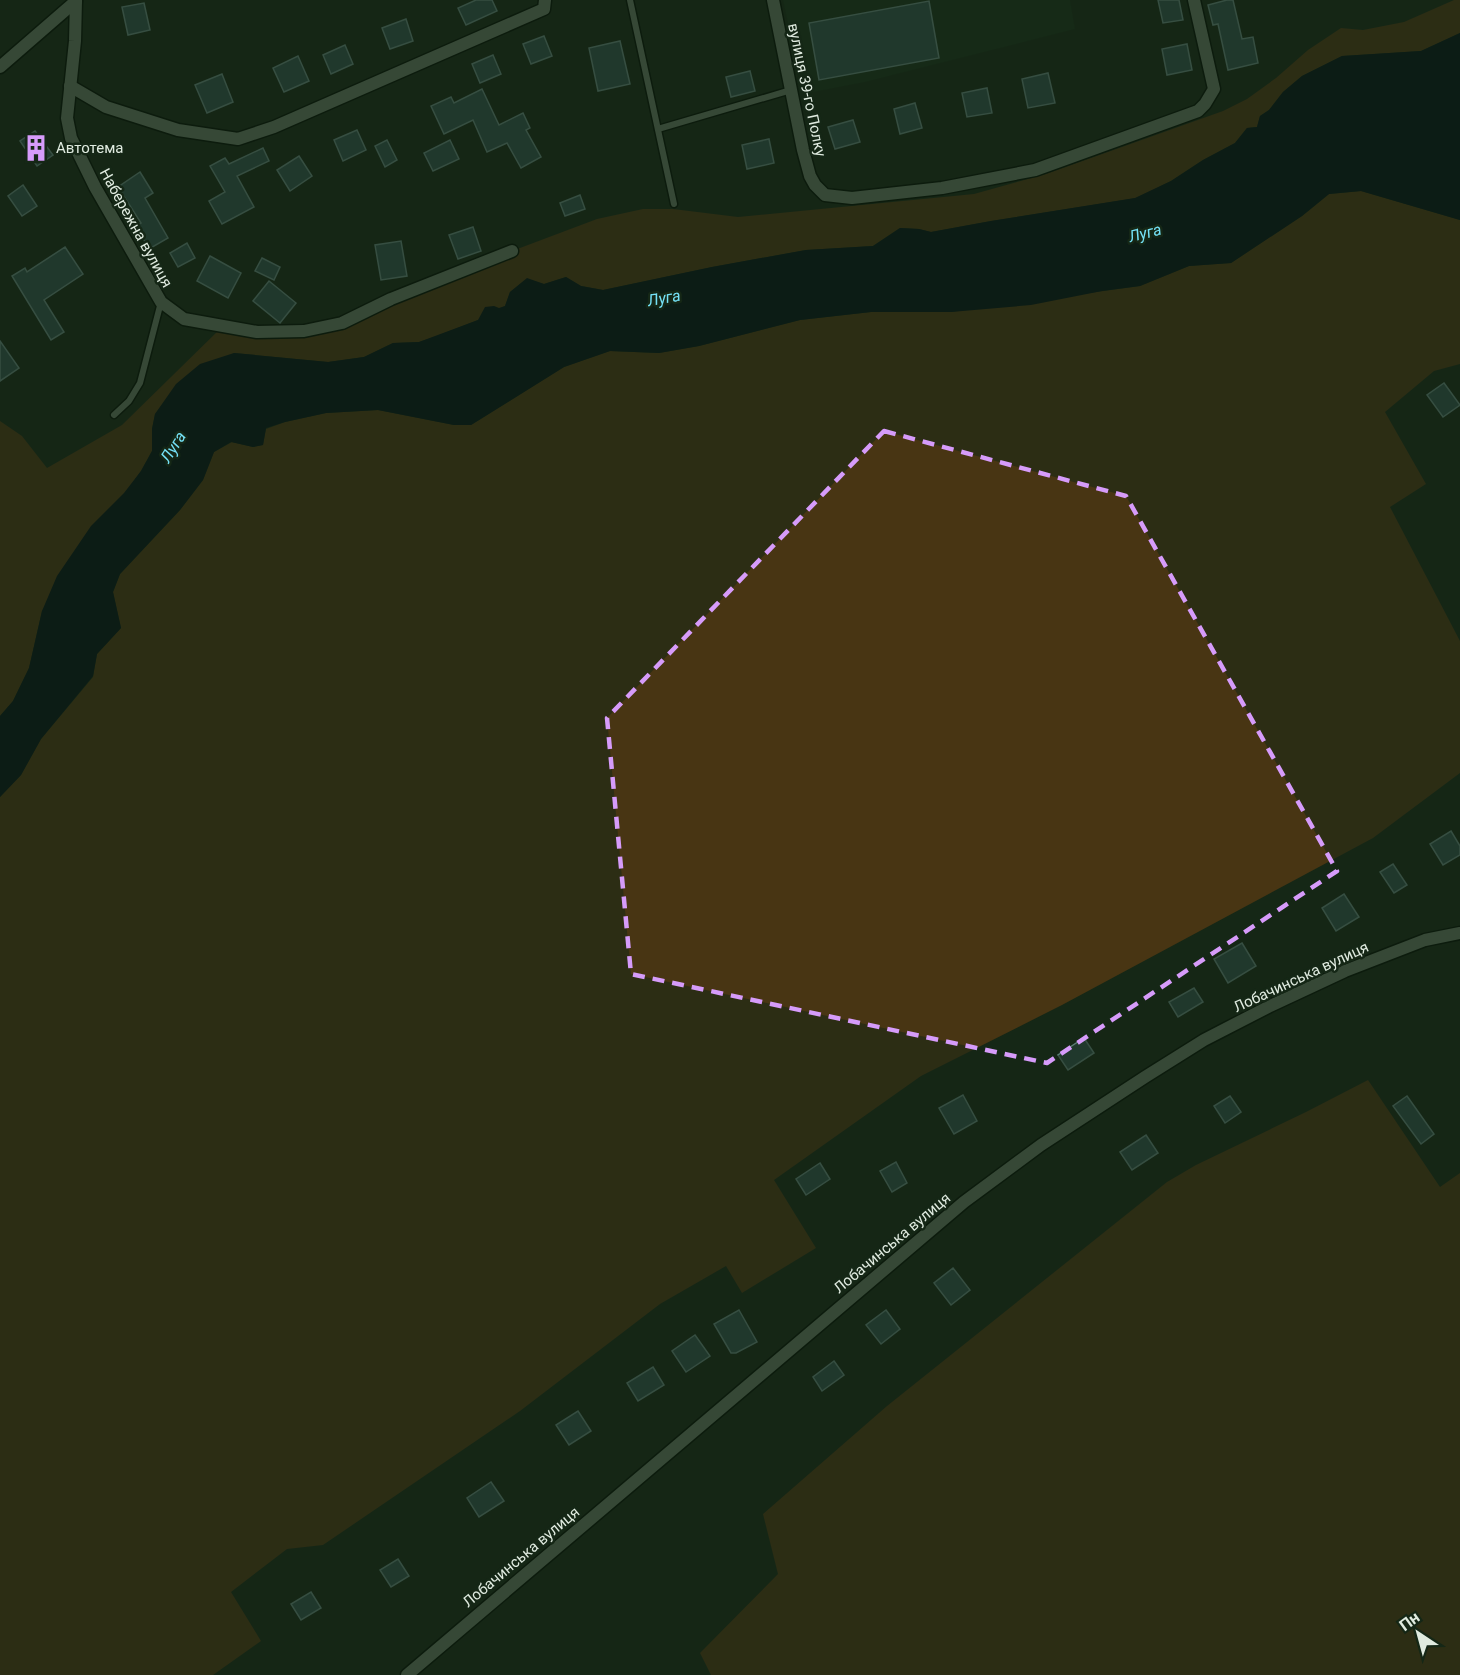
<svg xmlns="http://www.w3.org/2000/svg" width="1460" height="1675" viewBox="0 0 1460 1675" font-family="Roboto,sans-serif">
<rect width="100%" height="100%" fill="#152716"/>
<polygon fill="#172f19" points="783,0 1070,0 1075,29 865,82 803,94"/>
<g fill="#483513">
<polygon points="1454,0 1460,0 1460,33 1421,51 1342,56 1302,76 1283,92 1269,110 1260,116 1257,127 1247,128 1235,143 1203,160 1171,181 1136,198 991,221 931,232 919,229 900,228 873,246 806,250 712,267 603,290 581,286 566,277 544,284 527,279 510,292 505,306 478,320 437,336 419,342 393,343 364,357 328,362 234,353 166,400 155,414 152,429 152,451 141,471 42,611 29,668 13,701 0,716 0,421 22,436 47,468 122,425 222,327 257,332 342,323 512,251 597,219 643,209 673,209 738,217 974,194 1046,174 1223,111 1247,99 1276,78 1308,50 1341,28 1363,30 1404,22"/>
<polygon points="1361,191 1460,220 1460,364 1434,371 1385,412 1426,484 1390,507 1460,641 1460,773 1373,838 1062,1005 921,1076 774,1180 816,1248 742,1293 726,1266 660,1304 520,1411 323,1545 287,1549 231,1592 261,1641 213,1675 0,1675 0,797 21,775 41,739 93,677 97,654 121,628 113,592 120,574 180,510 203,480 214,452 232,442 253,447 263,445 266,429 285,422 326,413 378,410 454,425 471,425 564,367 610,351 659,353 699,346 800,320 871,312 951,312 1140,286 1189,266 1231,263 1302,216 1329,194"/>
<polygon points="1368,1080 1440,1187 1460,1173 1460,1675 711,1675 700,1653 778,1574 763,1514 887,1406 1167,1182 1196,1165 1306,1112"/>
</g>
<polygon fill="#001115" points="1460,33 1460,220 1361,191 1329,194 1302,216 1231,263 1189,266 1140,286 1102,291 1031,305 951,312 871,312 800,320 699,346 659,353 610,351 564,367 471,425 454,425 378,410 326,413 285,422 266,428 263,445 253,447 231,442 214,452 203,480 180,510 120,574 113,592 121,628 97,654 93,676 41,739 21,775 0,797 0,716 13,701 29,668 42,611 57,576 91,526 124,493 141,471 152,451 152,429 155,414 176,384 200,364 234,353 328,362 364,357 393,343 419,342 478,320 485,307 494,306 499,308 505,306 510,292 527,278 544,284 566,277 581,286 603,290 712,267 806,250 873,246 900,228 919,229 931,232 991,221 1135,198 1171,181 1203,160 1235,143 1247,128 1257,127 1260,116 1269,110 1283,92 1302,76 1342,56 1421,51"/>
<g fill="#2e4e47" stroke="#5d7e76" stroke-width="1.5">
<polygon points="476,0 492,0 497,11 466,25 458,8"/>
<polygon points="1158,0 1179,0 1183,20 1163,23"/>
<polygon points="1227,0 1233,0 1242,39 1253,37 1258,63 1228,70 1218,24 1213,25 1208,5"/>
<polygon points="929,1 939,58 819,80 809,23"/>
<polygon points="144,3 150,30 128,35 122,7"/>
<polygon points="406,19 413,41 390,49 382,28"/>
<polygon points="544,36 552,56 531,64 523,44"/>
<polygon points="620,41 630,84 598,91 589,48"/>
<polygon points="1187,44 1192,70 1167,75 1162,49"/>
<polygon points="345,45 353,64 331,74 323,55"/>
<polygon points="493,55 501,74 480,83 472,64"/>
<polygon points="298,56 309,81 284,92 273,68"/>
<polygon points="750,71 755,91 731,97 726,77"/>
<polygon points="1048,73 1055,103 1028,108 1022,79"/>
<polygon points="222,74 233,102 207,113 195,85"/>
<polygon points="987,88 992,113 967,117 962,93"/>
<polygon points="482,89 499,125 523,113 530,128 526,130 541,157 521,168 507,143 487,152 473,120 444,134 431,106 451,97 454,103"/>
<polygon points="915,103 922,128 900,134 894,109"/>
<polygon points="853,120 860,142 835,149 828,127"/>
<polygon points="357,130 366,150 343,161 334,140"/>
<polygon points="35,131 53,155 37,166 20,141"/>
<polygon points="769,139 774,163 747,169 742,145"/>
<polygon points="387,140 397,160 385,167 375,146"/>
<polygon points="450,140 459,159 433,171 424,153"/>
<polygon points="263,148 269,161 237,176 254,207 222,224 209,201 225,192 210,166 225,158 229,164"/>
<polygon points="299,156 312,176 290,191 277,170"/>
<polygon points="140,172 153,193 145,198 168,238 149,249 136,226 141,223 118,187"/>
<polygon points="23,185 37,206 22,216 8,196"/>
<polygon points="580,195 585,209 565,216 560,203"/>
<polygon points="473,227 481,251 458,259 449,235"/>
<polygon points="401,241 407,276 381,280 375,245"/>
<polygon points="187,243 195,258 178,267 170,253"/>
<polygon points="65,247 83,274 44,300 64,332 51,340 12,276 25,268 27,272"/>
<polygon points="210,256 241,273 228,298 197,281"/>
<polygon points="262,258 280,267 274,280 255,271"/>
<polygon points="269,281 296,303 280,323 253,301"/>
<polygon points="0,341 19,368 0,381"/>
<polygon points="1444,383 1460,405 1443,417 1427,395"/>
<polygon points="1451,831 1460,846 1460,855 1443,865 1430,844"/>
<polygon points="1393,864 1407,885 1394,893 1380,872"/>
<polygon points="1344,894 1359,917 1336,931 1322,908"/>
<polygon points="1242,943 1256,966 1228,983 1214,959"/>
<polygon points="1194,988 1203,1002 1178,1017 1169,1002"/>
<polygon points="1084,1038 1094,1053 1068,1070 1058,1055"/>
<polygon points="963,1095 977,1121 954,1134 939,1108"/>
<polygon points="1230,1096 1241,1112 1225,1123 1214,1106"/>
<polygon points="1407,1096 1434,1134 1421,1144 1393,1106"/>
<polygon points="1146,1135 1158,1153 1132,1170 1120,1152"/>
<polygon points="896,1162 907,1183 892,1192 880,1171"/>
<polygon points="820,1163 830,1179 806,1195 796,1179"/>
<polygon points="953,1268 970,1290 951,1305 934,1283"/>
<polygon points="739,1310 757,1342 736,1353 731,1353 714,1324"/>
<polygon points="886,1310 900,1329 881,1344 866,1325"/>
<polygon points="695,1335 710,1356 686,1372 672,1351"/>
<polygon points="834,1361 844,1375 822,1391 813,1377"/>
<polygon points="653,1367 664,1385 638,1401 627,1383"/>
<polygon points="578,1411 591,1431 569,1445 556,1425"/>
<polygon points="491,1482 504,1501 479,1517 467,1498"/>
<polygon points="398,1559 409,1576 391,1587 380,1570"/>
<polygon points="311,1592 321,1608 301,1620 291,1604"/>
</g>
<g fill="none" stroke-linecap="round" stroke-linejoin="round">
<defs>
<g id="lane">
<polyline points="630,0 674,204"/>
<polyline points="658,129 791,90"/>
<polyline points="114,415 129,401 140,383 161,302"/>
</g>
<g id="street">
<polyline points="76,0 75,41 67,118 71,138 95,187 161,302 184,319 257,332 304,331 342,323 391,299 512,251"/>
<polyline points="773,0 803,150 810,176 815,185 825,195 852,198 942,188 1035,170 1198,111 1205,104 1214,89 1194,0"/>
<polyline points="0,67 76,1"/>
<polyline points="70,86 106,107 178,130 238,139 274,127 544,9 545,0"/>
<polyline points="407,1675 964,1202 1041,1145 1145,1077 1204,1040 1270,1006 1345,971 1425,940 1460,933"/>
</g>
</defs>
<use href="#lane" stroke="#020f03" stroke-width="9"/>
<use href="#street" stroke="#020f03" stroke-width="15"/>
<use href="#lane" stroke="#5e725e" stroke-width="6"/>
<use href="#street" stroke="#5e725e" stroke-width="12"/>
</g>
<path d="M0 0H1460V1675H0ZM884,431L1126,496L1337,871L1047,1063L631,974L607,718Z" fill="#152716" fill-opacity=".55" fill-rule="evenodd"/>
<path fill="none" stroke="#d69bfa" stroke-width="4.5" stroke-dasharray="12 8" stroke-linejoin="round" d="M884,431L1126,496L1337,871L1047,1063L631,974L607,718Z"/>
<defs>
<symbol id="building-bare" viewBox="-9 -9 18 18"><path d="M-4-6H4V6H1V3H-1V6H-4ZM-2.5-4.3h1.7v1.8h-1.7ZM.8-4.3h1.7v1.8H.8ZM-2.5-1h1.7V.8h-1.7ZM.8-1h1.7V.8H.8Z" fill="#d69bfa" stroke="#152716" stroke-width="2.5" paint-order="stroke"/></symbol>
</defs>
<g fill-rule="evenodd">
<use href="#building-bare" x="17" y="129" width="38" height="38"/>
</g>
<g text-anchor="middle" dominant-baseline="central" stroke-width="5" stroke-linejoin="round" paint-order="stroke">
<g font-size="15" fill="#e0ebe0" stroke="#152716">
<text transform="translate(807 90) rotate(78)">вулиця 39-го Полку</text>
<text transform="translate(136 228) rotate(61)">Набережна вулиця</text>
<text transform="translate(1301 977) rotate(-25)">Лобачинська вулиця</text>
<text transform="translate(892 1243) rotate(-40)">Лобачинська вулиця</text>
<text transform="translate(521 1557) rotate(-40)">Лобачинська вулиця</text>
</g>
<g font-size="15" fill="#e0ebe0" stroke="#152716" text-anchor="start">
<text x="56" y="148">Автотема</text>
</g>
<g font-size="16" font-style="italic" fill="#75e2f7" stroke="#152716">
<text transform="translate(1145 233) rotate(-14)">Луга</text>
<text transform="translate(664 298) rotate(-10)">Луга</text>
<text transform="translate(173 447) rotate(-58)">Луга</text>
</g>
</g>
<g transform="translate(1418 1633) rotate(324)" stroke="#152716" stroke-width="4.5" paint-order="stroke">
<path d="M0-4.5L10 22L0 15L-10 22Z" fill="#e0ebe0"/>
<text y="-9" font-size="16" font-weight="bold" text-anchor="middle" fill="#e0ebe0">Пн</text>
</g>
</svg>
